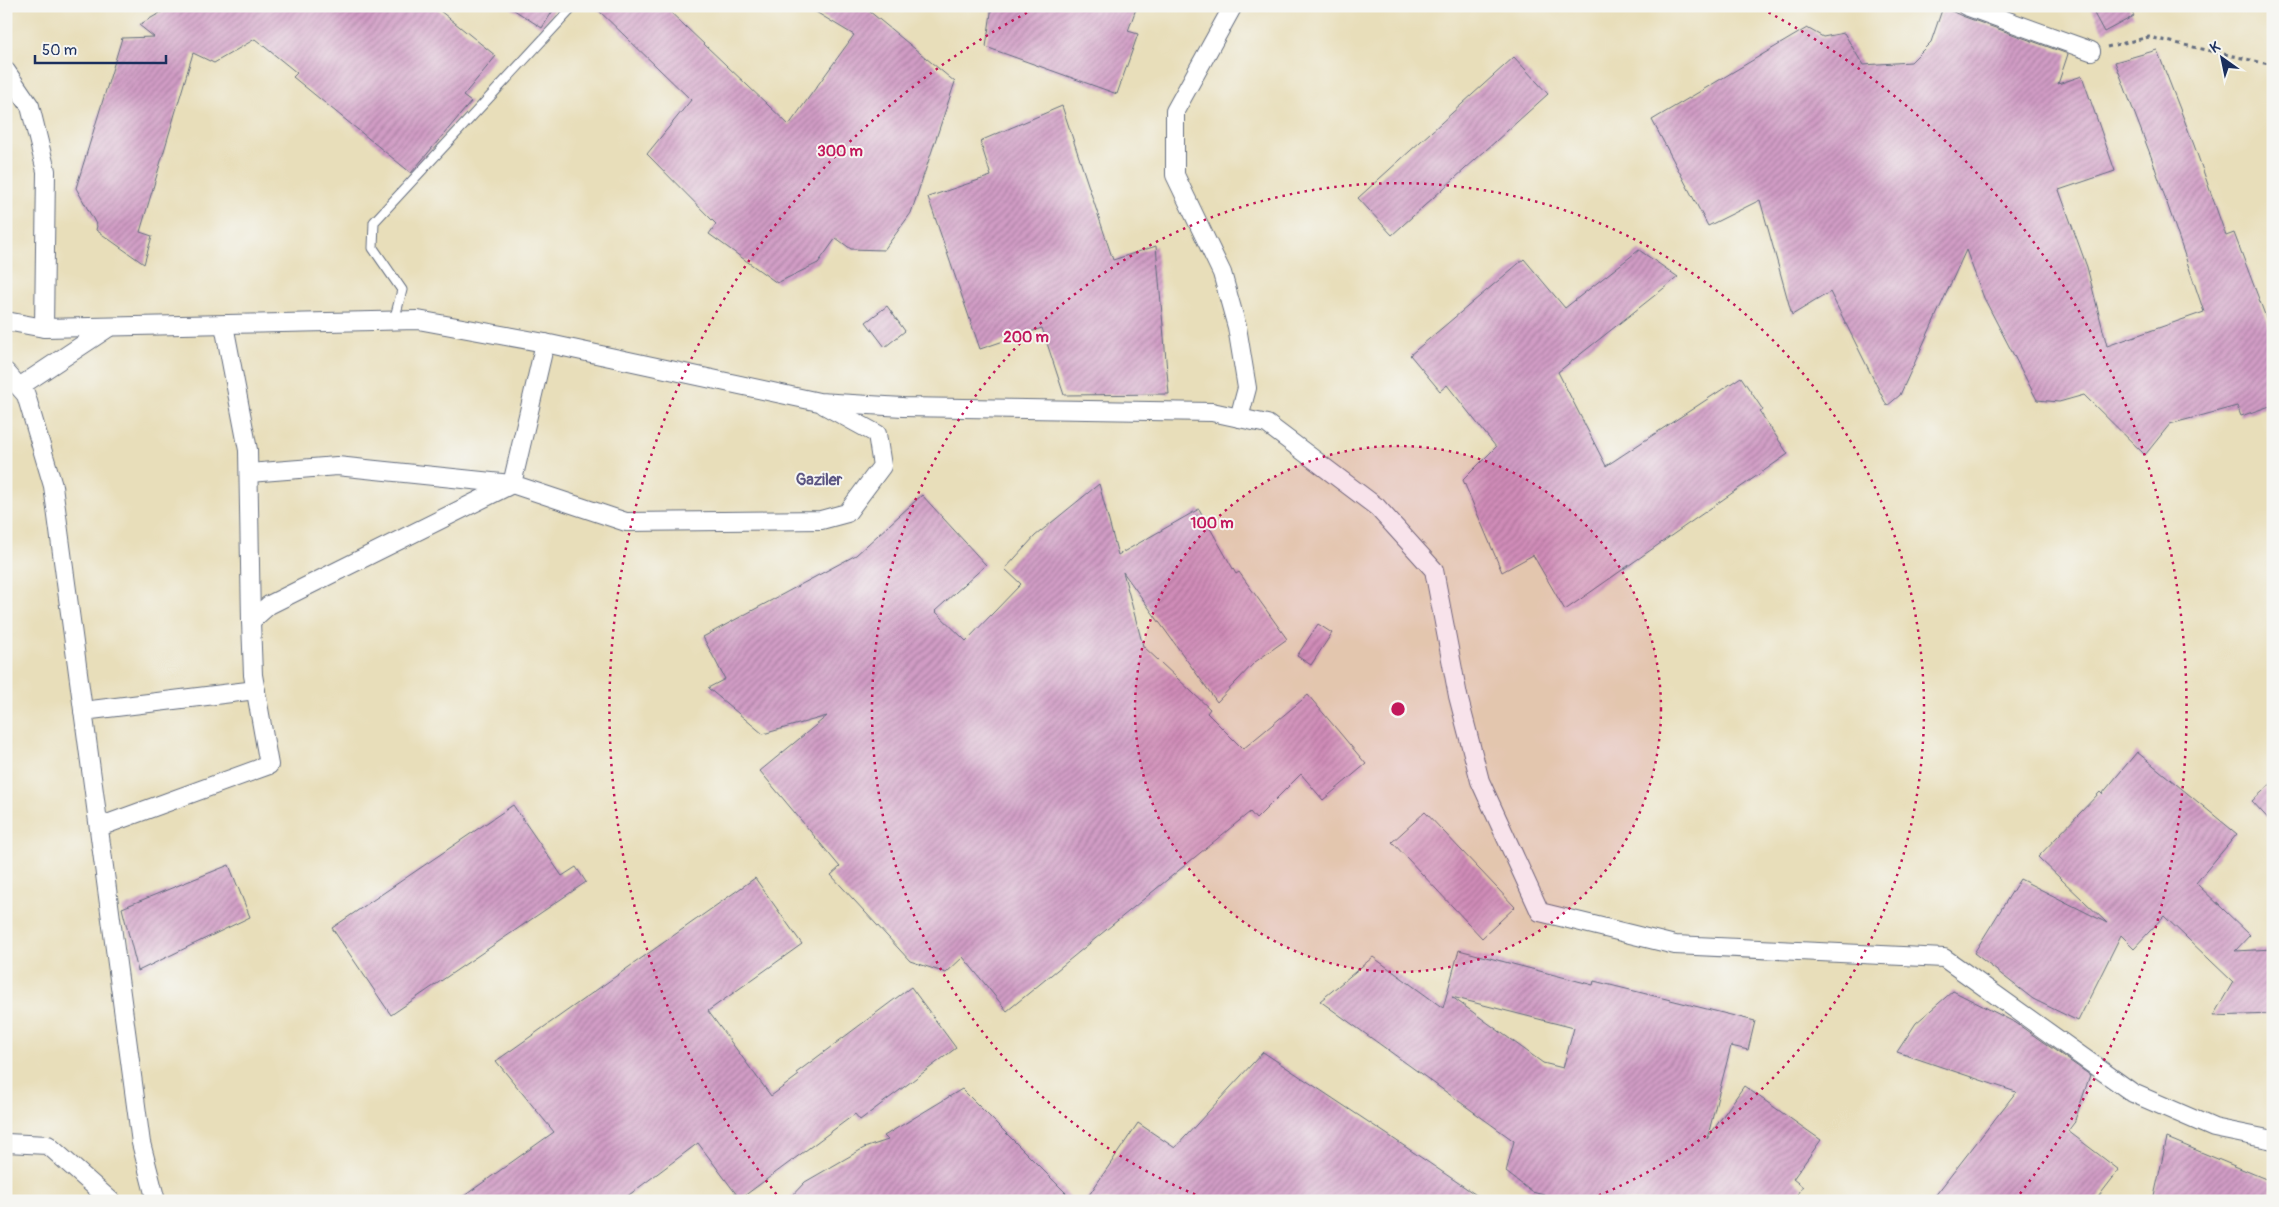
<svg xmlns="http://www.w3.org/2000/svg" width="2279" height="1207" viewBox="0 0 2279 1207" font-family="Pangolin,sans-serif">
<defs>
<pattern id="building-hatch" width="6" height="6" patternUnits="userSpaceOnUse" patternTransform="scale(1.25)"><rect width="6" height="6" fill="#d19cc5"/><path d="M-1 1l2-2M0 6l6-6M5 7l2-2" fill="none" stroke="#a980a3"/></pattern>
</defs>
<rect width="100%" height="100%" fill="#f6f6f2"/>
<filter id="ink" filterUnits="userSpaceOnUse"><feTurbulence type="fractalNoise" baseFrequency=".02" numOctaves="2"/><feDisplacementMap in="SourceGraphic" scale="10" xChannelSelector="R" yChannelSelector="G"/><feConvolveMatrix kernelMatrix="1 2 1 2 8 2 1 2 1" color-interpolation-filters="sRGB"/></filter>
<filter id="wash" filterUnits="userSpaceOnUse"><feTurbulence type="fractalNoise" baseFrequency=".0096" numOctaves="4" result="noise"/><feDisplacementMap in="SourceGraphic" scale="20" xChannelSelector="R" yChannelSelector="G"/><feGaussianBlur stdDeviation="1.12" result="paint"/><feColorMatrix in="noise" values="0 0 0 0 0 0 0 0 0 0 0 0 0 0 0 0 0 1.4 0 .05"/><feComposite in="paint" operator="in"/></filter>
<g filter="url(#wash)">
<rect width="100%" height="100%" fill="#e8deba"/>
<g id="blocks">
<g fill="url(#building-hatch)" fill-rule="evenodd">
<polygon points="172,6 434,6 496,56 463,96 471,102 411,173 293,77 297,73 255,39 214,63 193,53 140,232 152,236 144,264 96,230 97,226 76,188 122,38 154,37 139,25"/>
<polygon points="508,6 556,6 542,28"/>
<polygon points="594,6 664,6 789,125 854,35 806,6 863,6 955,82 911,213 884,250 851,249 836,238 818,263 777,283 709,234 716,224 647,154 691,100"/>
<polygon points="992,6 1137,6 1128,31 1138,34 1117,94 986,47"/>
<polygon points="2090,6 2128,6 2134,16 2104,32"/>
<polygon points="1943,7 1962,16 2068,54 2058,84 2082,76 2115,171 2059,190 2087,267 2107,346 2204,312 2152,159 2115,62 2157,50 2194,145 2226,236 2234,233 2273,336 2273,405 2241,416 2237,406 2170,424 2145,455 2084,395 2059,402 2037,400 1984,298 1966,250 1900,395 1887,406 1830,292 1792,315 1760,200 1708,226 1652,120 1807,28 1823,37 1844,33 1863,65 1911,62 1931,42"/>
<polygon points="1514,57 1548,94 1392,235 1358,198"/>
<polygon points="1062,106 1113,260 1156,246 1169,394 1064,395 1042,328 980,349 928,197 991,176 980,141"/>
<polygon points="1639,250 1678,277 1558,372 1606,466 1741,377 1763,410 1760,412 1788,454 1565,610 1533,555 1502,572 1463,480 1496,447 1447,385 1440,391 1410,355 1524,259 1565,308"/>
<polygon points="887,306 905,331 885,347 866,322"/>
<polygon points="1099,484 1118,555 1199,509 1236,574 1239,572 1287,639 1255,662 1217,702 1123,572 1143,646 1210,709 1207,713 1243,749 1308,695 1366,764 1323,800 1301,774 1256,819 1250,812 1007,1011 963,957 946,973 910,961 831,875 840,867 760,771 827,716 763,734 708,688 725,679 703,637 856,555 922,495 986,565 935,611 966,641 1021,584 1005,569 1035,536"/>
<polygon points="1318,624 1332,633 1311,665 1297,656"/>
<polygon points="2137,752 2237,834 2196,883 2250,935 2235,951 2273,949 2273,1014 2213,1016 2233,982 2164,916 2134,948 2121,935 2078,1021 2033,999 1974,953 2020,879 2107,923 2038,857 2100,792 2102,794"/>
<polygon points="2273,782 2273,824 2252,801"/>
<polygon points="513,805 562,876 576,867 586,882 391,1015 332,928"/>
<polygon points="1425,812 1515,907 1482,938 1392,842"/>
<polygon points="229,865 250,917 138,971 122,908"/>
<polygon points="755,878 802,944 708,1011 771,1096 799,1075 796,1073 911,987 956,1048 860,1120 855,1114 740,1199 698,1143 621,1201 457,1201 554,1132 496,1061"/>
<path d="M1459,950L1593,985L1594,981L1755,1021L1748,1050L1731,1046L1707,1139L1744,1086L1821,1140L1793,1179L1803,1187L1793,1201H1568L1532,1192L1506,1172L1514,1141L1320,1001L1373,957L1443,1008ZM1452,997L1574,1028L1563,1068L1543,1063Z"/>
<polygon points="1953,991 2016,1023 2090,1075 2074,1123 2068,1131 2119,1170 2095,1201 1931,1201 2016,1092 1897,1052 1916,1023"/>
<polygon points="1263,1052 1388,1135 1485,1201 1085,1201 1138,1123 1175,1148"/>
<polygon points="962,1089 1074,1201 787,1201 805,1182 864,1148 888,1140 884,1136"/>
<polygon points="2167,1138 2273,1182 2269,1201 2153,1201"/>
</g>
</g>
</g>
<g filter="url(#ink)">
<use href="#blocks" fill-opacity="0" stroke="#636c7e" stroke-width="1"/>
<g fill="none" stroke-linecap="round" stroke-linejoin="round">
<defs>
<polyline id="service" points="394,321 402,290 373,248 374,222 574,6"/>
<g id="minor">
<polyline points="1233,6 1175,111 1175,175 1222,273 1237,327 1247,388 1239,418"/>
<polyline points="1966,6 2091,51"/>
<polyline points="6,71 30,106 46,171 44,328"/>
<polyline points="6,321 44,328 418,320 545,343 819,402 903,407 1212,412 1267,424 1377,507 1434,570 1458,696 1480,781 1540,912 1675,945 1944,958 2133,1093 2214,1128 2273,1140"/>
<polyline points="224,325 248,450 251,621"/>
<polyline points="545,343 512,484 626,522 821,520 847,513 882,466 877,434 824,405"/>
<polyline points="6,372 26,395 53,486 141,1143 156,1201"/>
<polyline points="19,387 108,328"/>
<polyline points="249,473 337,466 511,484"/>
<polyline points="83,711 256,690"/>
<polyline points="99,827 269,765 253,675 251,621 269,605 512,484"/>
<polyline points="6,1143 48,1145 111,1201"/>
</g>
</defs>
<use href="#service" stroke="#636c7e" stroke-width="11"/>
<use href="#minor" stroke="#636c7e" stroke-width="20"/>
<polyline stroke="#636c7e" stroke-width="3" stroke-dasharray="4 4" stroke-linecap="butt" points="2107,47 2149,37 2273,65"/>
<use href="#service" stroke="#fff" stroke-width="9"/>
<use href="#minor" stroke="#fff" stroke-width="18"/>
</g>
</g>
<circle cx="1398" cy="709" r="263" fill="#c2185b" fill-opacity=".12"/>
<g fill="none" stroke="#c2185b" stroke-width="2.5" stroke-dasharray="2.5 5">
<circle cx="1398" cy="709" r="263"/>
<path d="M1209 1200A526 526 0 1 1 1587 1200"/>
<path d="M781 1200A789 789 0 0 1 1034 9M1762 9A789 789 0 0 1 2015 1200"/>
</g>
<g text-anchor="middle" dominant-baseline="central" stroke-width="4" stroke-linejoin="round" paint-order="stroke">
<g font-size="16" font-weight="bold" fill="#5b5582" stroke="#f6f6f2">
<text x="819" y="480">Gaziler</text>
</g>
</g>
<circle cx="1398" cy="709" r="8" fill="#c2185b" stroke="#f6f6f2" stroke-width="2.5"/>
<g font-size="15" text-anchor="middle" font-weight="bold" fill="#c2185b" stroke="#f6f6f2" stroke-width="4" stroke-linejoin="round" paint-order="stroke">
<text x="840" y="156">300 m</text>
<text x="1026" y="342">200 m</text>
<text x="1212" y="528">100 m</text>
</g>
<rect width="2279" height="1207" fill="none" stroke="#f6f6f2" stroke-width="25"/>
<g transform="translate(2222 58) rotate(327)" stroke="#f6f6f2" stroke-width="4" paint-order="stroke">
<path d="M0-4L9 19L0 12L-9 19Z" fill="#1b2f5e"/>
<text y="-8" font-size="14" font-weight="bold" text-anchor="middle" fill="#1b2f5e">K</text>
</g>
<path d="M35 55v8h131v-8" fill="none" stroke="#1b2f5e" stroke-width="2.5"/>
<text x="42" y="55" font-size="15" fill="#1b2f5e" stroke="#f6f6f2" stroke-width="4" paint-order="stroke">50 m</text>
</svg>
